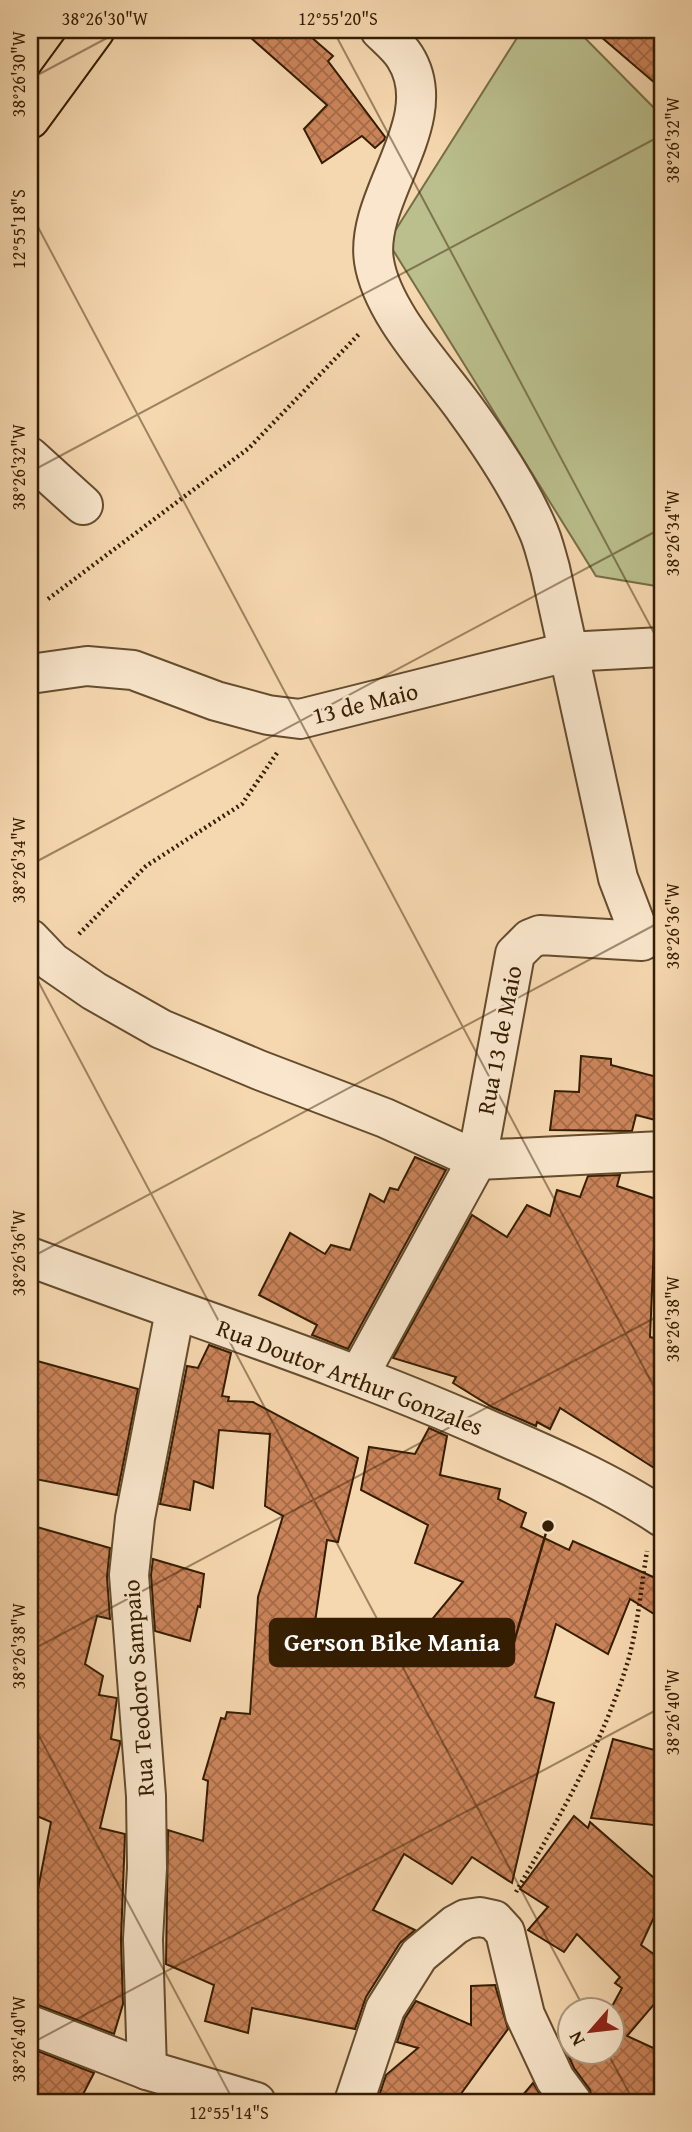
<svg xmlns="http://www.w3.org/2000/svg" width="692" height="2132" viewBox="0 0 692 2132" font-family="'Gentium Book Plus',serif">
<defs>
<pattern id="building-cross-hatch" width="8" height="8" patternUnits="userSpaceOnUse" patternTransform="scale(1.75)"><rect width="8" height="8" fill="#cb845a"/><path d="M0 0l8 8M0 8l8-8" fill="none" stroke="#a66b48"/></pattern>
</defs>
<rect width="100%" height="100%" fill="#f6d8b0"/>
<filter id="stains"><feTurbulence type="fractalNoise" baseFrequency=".00286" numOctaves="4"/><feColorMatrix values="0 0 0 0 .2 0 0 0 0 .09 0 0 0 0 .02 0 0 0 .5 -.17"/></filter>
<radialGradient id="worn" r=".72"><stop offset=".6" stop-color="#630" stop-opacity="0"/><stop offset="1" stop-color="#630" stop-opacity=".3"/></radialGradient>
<polygon fill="#babf8d" stroke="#776e47" stroke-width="2" points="522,30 577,30 662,116 662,587 596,576 388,242"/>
<g fill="url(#building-cross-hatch)" stroke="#341d01" stroke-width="2">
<polygon points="242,30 303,30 333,56 328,61 385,137 384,140 375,148 362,136 322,163 304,129 327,105"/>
<polygon points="593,30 662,30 662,89"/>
<polygon points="581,1056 611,1059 611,1065 661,1078 659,1121 636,1115 632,1131 550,1130 555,1091 579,1092"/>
<polygon points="415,1157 446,1170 348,1349 312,1335 317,1325 259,1295 290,1233 325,1254 331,1245 350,1250 370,1194 384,1202 390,1188 398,1190"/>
<polygon points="620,1175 617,1186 656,1199 650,1337 662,1340 662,1473 560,1408 550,1429 537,1422 536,1426 492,1407 453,1383 456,1377 393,1358 472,1215 507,1237 527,1205 550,1216 557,1190 580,1197 588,1176"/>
<polygon points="209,1345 231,1353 222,1396 229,1397 228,1401 253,1402 358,1458 338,1542 327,1540 314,1629 374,1636 392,1644 396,1633 420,1634 463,1582 415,1563 428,1525 361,1490 369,1447 415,1454 429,1428 447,1436 440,1475 500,1489 498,1499 526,1513 521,1527 569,1550 573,1541 662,1581 662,1619 630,1599 608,1654 556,1624 535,1697 554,1703 512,1883 472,1857 452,1884 404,1854 373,1910 415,1930 400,1943 366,1997 355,2029 252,2008 248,2033 205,2021 214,1985 166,1964 168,1830 203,1841 208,1781 203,1779 221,1718 225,1719 227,1712 250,1714 258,1597 283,1516 265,1506 270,1434 219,1430 213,1488 194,1481 190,1510 160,1504 187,1366 198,1368"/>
<polygon points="30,1359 138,1389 117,1495 30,1478"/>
<polygon points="30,1525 110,1548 107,1577 110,1619 97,1616 85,1664 103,1676 99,1695 117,1698 111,1739 120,1741 120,1744 100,1828 125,1834 121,1940 123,2004 114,2034 38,2005 30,2004 30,1922 35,1923 38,1889 51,1822 30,1813"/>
<polygon points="153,1559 204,1574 200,1607 198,1606 190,1641 155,1631 151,1575"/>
<polygon points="613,1739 662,1752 662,1826 591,1818"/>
<polygon points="574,1816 588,1828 590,1822 662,1885 662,1900 641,1945 662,1960 662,1995 627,2036 662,2052 662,2102 593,2102 590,2090 574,2068 564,2046 570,2040 570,2052 612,2052 610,2010 622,1988 615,1983 620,1977 577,1934 564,1952 528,1930 548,1907 520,1889"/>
<polygon points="495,1985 508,2029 455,2102 377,2102 386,2075 418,2048 397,2042 405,2018 416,2001 471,2025 471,1986"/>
<polygon points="30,2048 94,2073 79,2102 30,2102"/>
<polygon points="533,2083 545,2102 517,2102"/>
</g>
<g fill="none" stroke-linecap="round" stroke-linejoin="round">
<defs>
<g id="minor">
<polyline points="30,457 83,505"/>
<polyline points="30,674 87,666 133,670 216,701 268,715 300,719 567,652 662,647"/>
<polyline points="30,939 52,962 94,991 161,1029 259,1070 385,1118 477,1160 662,1151"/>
<path d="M30,1257C182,1314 338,1363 487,1429C545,1454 610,1482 662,1517"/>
<path d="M359,1375L477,1160L515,954L530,939L540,935L642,941L618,878L550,568C546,555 543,540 537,528C519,486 492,446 465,409C435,367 382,313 374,261C364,196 445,120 405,57C399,47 388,38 380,30"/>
<polyline points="30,2025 147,2070 256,2102"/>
<polyline points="147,2070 143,1939 147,1868 146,1796 129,1575 135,1518 175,1311"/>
<polyline points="354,2102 385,2009 419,1955 455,1925 466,1919 480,1917 494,1920 505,1932 525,2015 555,2079 572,2102"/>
</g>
<polyline id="major" points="30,119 95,30"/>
</defs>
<use href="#minor" stroke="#644c2d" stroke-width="42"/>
<use href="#major" stroke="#341d01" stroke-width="42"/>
<g stroke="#341d01" stroke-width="4.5" stroke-dasharray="2 3.5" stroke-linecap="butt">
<polyline points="48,599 249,448 360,333"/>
<polyline points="79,934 146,866 242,804 277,753"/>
<path d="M516,1892C559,1817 603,1744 628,1661C638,1626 641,1587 647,1551"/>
</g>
<use href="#minor" stroke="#f9e6cc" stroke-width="38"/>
<use href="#major" stroke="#f6d8b0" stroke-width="38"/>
</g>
<path fill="none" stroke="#341d01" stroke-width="2" stroke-opacity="0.45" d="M333,30L662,648M30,79L122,30M30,212L662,1402M30,472L662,135M30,865L662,528M30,966L585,2010M30,1258L662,921M30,1651L662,1314M30,1719L234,2102M30,2044L662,1707M607,2052L634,2102M659,2102L662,2100"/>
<g text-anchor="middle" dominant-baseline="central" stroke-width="5" stroke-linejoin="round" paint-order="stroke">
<g font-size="24" fill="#341d01" stroke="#f9e6cc">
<text transform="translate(365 703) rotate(-14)">13 de Maio</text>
<text transform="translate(499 1040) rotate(-79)">Rua 13 de Maio</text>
<text transform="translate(350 1377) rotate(21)">Rua Doutor Arthur Gonzales</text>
<text transform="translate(138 1688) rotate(-94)">Rua Teodoro Sampaio</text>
</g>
</g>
<path fill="none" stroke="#341d01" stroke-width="2.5" d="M548 1526L514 1642"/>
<circle fill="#341d01" stroke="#f9e6cc" stroke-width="2.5" cx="548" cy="1526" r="7"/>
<rect fill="#341d01" stroke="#341d01" stroke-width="2.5" x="270" y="1619" width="244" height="47" rx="7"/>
<g font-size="26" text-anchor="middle" font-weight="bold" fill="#fff">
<text x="392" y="1651">Gerson Bike Mania</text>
</g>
<rect width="692" height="2132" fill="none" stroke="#f6d8b0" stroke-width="77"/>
<g transform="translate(591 2031) rotate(242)"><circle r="33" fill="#f9e6cc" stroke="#aa967b" stroke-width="2"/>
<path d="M0-5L12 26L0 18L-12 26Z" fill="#8f2418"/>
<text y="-10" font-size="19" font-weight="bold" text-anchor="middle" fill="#341d01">N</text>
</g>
<rect x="38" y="38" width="616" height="2056" fill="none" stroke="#341d01" stroke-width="2.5"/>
<g font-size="18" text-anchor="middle" fill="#341d01">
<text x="105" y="25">38°26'30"W</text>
<text x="338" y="25">12°55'20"S</text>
<text transform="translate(19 74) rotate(-90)" y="6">38°26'30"W</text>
<text transform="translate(673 140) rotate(-90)" y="6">38°26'32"W</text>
<text transform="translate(19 229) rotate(-90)" y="6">12°55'18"S</text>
<text transform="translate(19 467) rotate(-90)" y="6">38°26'32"W</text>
<text transform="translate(673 533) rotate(-90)" y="6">38°26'34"W</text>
<text transform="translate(19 860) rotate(-90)" y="6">38°26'34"W</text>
<text transform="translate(673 926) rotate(-90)" y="6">38°26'36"W</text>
<text transform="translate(19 1253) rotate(-90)" y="6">38°26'36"W</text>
<text transform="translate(673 1319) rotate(-90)" y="6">38°26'38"W</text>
<text transform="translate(19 1646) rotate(-90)" y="6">38°26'38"W</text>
<text transform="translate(673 1712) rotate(-90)" y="6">38°26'40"W</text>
<text transform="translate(19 2039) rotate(-90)" y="6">38°26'40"W</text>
<text x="229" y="2119">12°55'14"S</text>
</g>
<rect width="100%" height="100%" filter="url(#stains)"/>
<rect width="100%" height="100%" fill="url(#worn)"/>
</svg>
